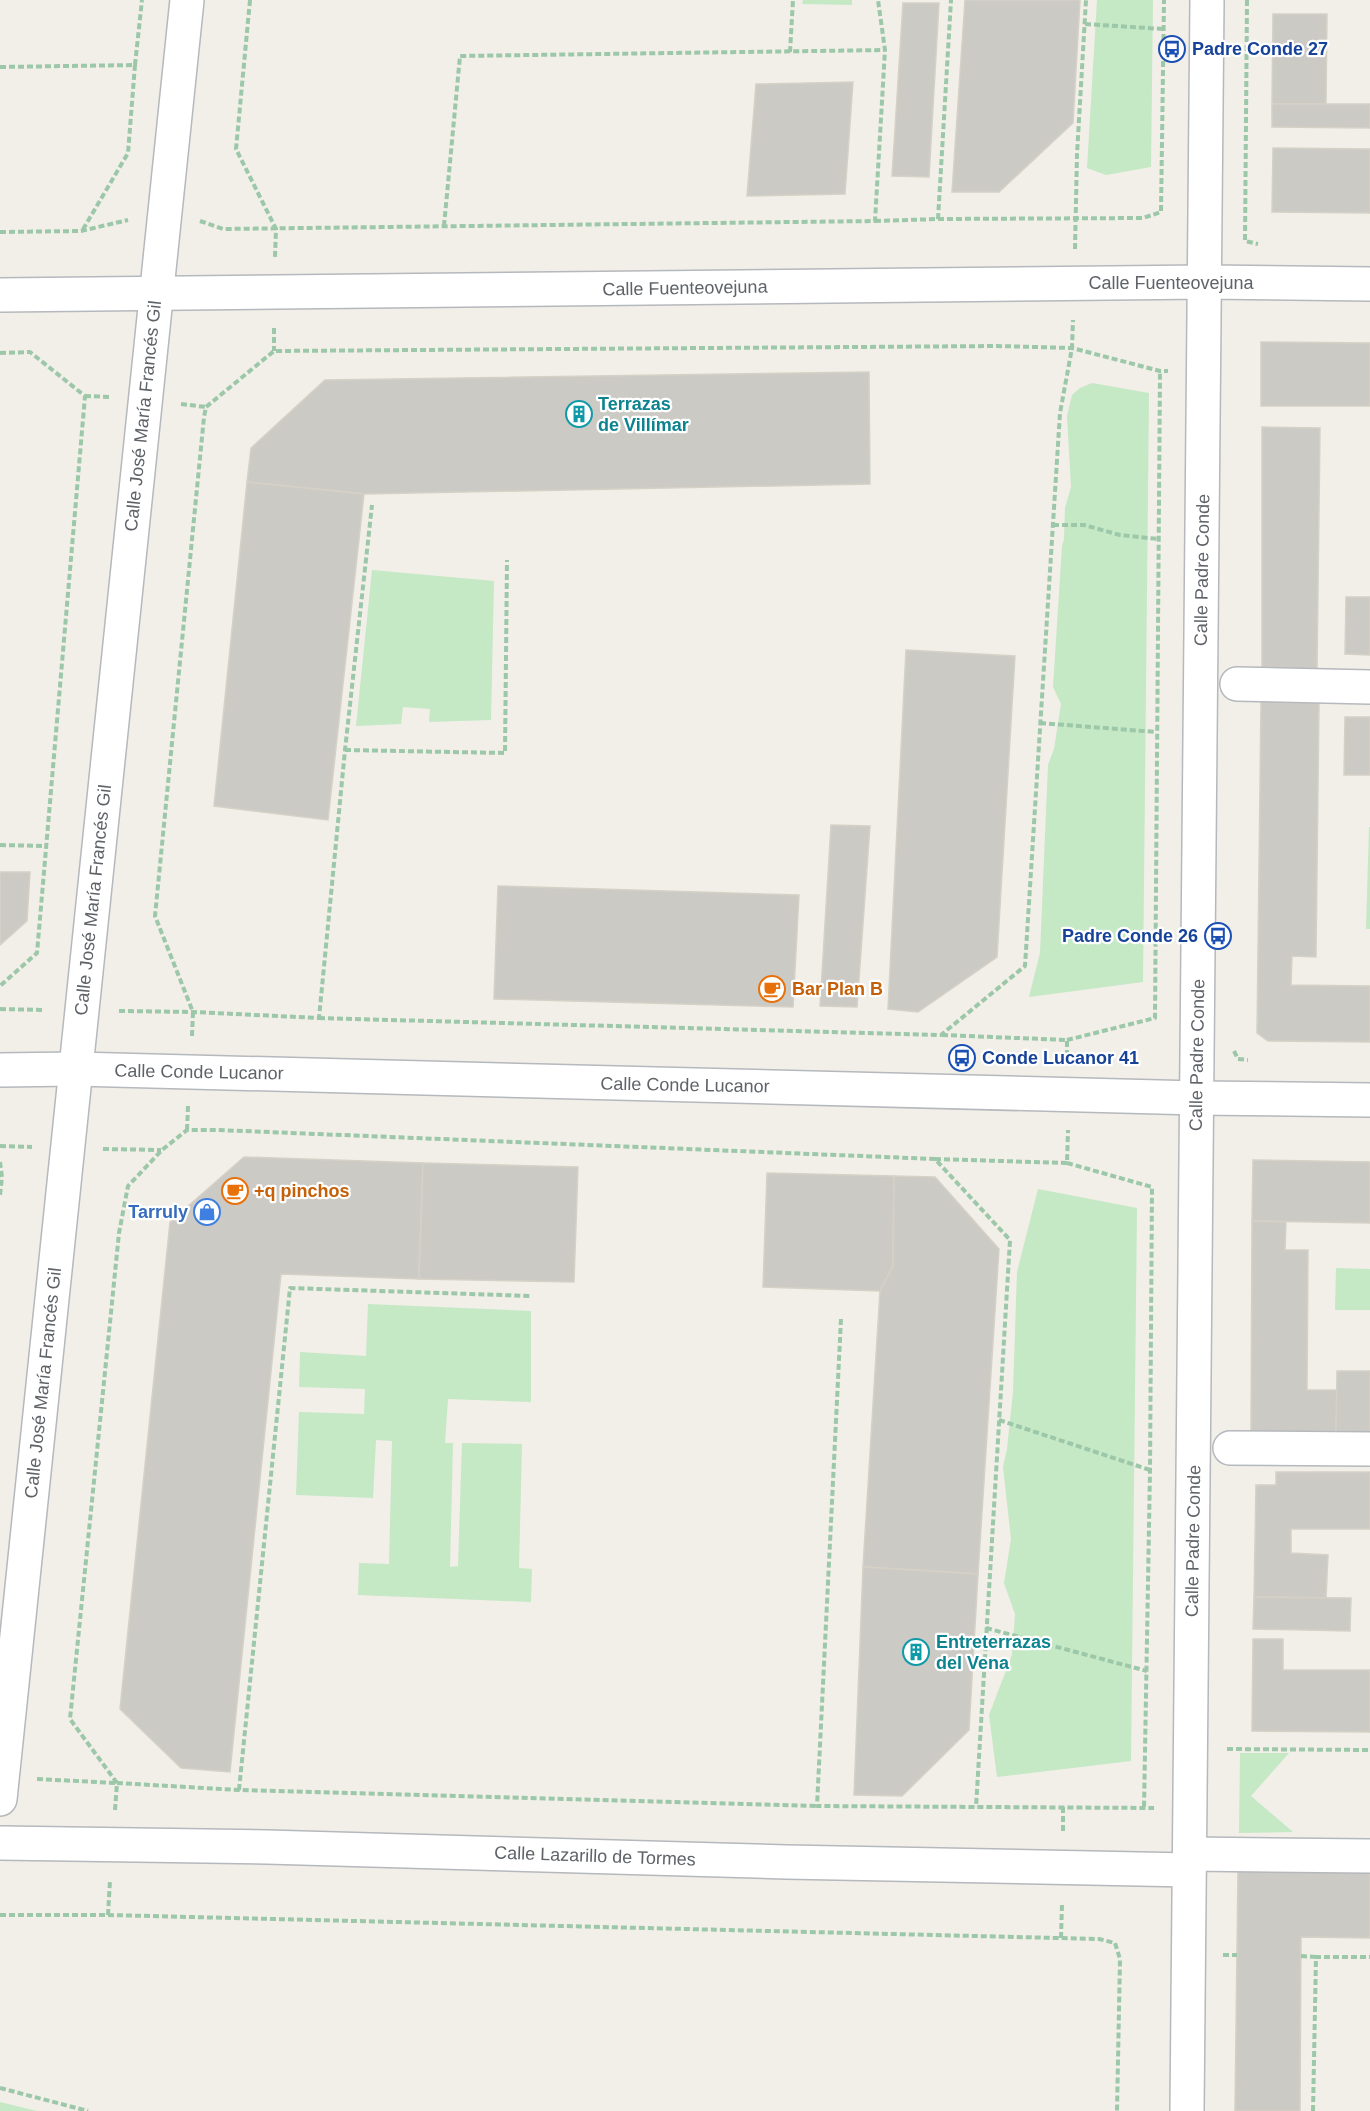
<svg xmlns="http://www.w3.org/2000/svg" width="1370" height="2111" viewBox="0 0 1370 2111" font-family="Helvetica,sans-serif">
<rect width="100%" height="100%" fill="#f1efe8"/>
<g fill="#c5e8c5">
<polygon points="803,0 852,0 852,5 802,4"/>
<polygon points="1097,0 1153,0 1151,167 1106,175 1087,168"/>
<polygon points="1092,383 1149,393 1143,982 1029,997 1040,953 1048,765 1054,749 1061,704 1053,687 1062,546 1064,539 1065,508 1071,487 1067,416 1072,395 1080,388"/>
<polygon points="372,570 494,581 491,720 429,722 430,709 403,707 401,724 356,726"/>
<polygon points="1369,827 1370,827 1370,929 1366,929"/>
<polygon points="1038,1189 1137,1208 1131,1761 997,1777 989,1715 1012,1655 1015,1614 1004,1583 1011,1539 1003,1467 1007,1449 1013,1392 1017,1272"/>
<polygon points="1336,1268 1370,1269 1370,1310 1335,1310"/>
<polygon points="368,1304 531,1311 531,1402 448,1399 445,1443 453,1443 450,1567 458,1566 462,1443 522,1444 519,1568 532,1569 531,1602 358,1595 359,1563 389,1564 392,1441 376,1440 373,1498 296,1495 299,1412 364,1414 365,1389 299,1387 300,1352 366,1356"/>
<polygon points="1240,1753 1289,1753 1251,1796 1293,1832 1239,1833"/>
<polygon points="0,2102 37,2111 0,2111"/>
</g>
<g fill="#cccac5" stroke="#d6d1c6" stroke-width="1.5">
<polygon points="965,0 1080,0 1073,123 999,192 952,192"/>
<polygon points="903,3 939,3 929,177 892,176"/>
<polygon points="1273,14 1327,14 1326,104 1272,104"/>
<polygon points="853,82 845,194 747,196 756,84"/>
<polygon points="1272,104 1370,104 1370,128 1272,127"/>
<polygon points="1273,148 1370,149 1370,213 1272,212"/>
<polygon points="1261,342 1370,343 1370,406 1261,406"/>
<polygon points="869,372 870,484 364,494 247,482 251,448 325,380"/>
<polygon points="1262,427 1320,428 1317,669 1262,667"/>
<polygon points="247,482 364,494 328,820 214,806"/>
<polygon points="1346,597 1370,597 1370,655 1345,654"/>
<polygon points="906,650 1015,656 997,957 918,1012 888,1009"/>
<polygon points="1261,702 1319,703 1316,957 1292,956 1291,985 1370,986 1370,1042 1268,1041 1257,1033"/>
<polygon points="1345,717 1370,717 1370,775 1344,775"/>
<polygon points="831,825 870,826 857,1007 820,1006"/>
<polygon points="0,872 30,872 27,921 0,945"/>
<polygon points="498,886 799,895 793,1007 494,999"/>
<polygon points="244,1157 423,1163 419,1279 281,1274 230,1772 181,1768 120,1709 170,1222"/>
<polygon points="1253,1160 1370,1162 1370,1223 1252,1221"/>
<polygon points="423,1163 578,1167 574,1282 419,1279"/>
<polygon points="767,1173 894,1176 893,1266 880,1291 763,1287"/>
<polygon points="894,1176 935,1177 999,1249 978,1574 863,1567 880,1291 893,1266"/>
<polygon points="1252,1221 1286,1222 1285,1250 1308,1250 1307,1390 1337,1390 1336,1431 1251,1432"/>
<polygon points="1337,1371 1370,1371 1370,1432 1336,1431"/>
<polygon points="1276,1472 1370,1472 1370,1529 1291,1529 1291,1553 1328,1555 1326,1598 1254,1597 1256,1485 1276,1485"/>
<polygon points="863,1567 978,1574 969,1730 902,1796 854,1795"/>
<polygon points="1254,1597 1351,1598 1350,1631 1253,1629"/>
<polygon points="1253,1639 1283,1639 1283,1670 1370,1670 1370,1732 1252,1731"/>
<polygon points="1238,1869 1370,1871 1370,1938 1301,1937 1300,2111 1235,2111"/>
</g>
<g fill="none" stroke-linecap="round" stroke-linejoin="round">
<defs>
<g id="street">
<polyline points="0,295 1205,282 1370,284"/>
<polyline points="1237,684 1370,687"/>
<polyline points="0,1070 76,1069 1197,1098 1370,1100"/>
<polyline points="1230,1448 1370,1449"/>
<polyline points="0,1799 187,0"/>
<polyline points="0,1843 267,1847 786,1862 1189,1870"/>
<polyline points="1190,1854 1370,1856"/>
<polyline points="1187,2111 1207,0"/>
</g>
</defs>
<use href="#street" stroke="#b5b8bc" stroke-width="36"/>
<g stroke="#9cc7a9" stroke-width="4" stroke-dasharray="6 3" stroke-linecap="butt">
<polyline points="250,0 236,149 276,229 275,257"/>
<polyline points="1247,0 1245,241 1258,244"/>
<polyline points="1085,24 1163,29"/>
<polyline points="790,52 793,0"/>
<polyline points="135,65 142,0"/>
<polyline points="0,67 135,65 128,153 82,231"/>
<polyline points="938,219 951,0"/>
<polyline points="200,221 223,229 875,221 885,50 878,0"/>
<polyline points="875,221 938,219 1143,218 1161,212 1164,0"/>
<polyline points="444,226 460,56 885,50"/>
<polyline points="0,232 81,231 128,220"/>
<polyline points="1075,249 1077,154 1086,0"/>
<polyline points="274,328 274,351"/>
<polyline points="0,353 30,352 85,396 37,953 0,986"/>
<polyline points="85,396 111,397"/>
<polyline points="181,404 206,407"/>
<polyline points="1053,525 1084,525 1120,535 1158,539"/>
<polyline points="1040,723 1156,732"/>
<polyline points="345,750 505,753 507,560"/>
<polyline points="0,845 45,846"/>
<polyline points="0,1009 45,1010"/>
<polyline points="119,1011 193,1012 319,1018 345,750 372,505"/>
<polyline points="319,1018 941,1035 1025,966 1060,413 1072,348 1073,320"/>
<polyline points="942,1035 1067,1040 1067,1060"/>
<polyline points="192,1036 193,1012 155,916 204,417 206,407 274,351 997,346 1072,348 1160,371 1168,371"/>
<polyline points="1067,1040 1155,1018 1160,371"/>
<polyline points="1234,1051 1238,1059 1248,1060"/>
<polyline points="187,1130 188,1106"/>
<polyline points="0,1146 32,1147"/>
<polyline points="103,1149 161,1150"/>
<polyline points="935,1159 1067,1163 1068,1130"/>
<polyline points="0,1162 2,1177 0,1195"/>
<polyline points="1067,1163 1152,1187 1150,1470 1144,1808"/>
<polyline points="841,1319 817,1806 1154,1808"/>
<polyline points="999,1420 1150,1470"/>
<polyline points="986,1628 1147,1671"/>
<polyline points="1227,1749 1370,1750"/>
<polyline points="37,1779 116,1783"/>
<polyline points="117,1783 70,1719 119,1233 128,1186 162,1150 187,1130 218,1130 935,1159 1010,1240 976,1807"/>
<polyline points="239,1790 290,1288 531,1296"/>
<polyline points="115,1810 117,1783 239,1790 817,1806"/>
<polyline points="1063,1831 1063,1807"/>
<polyline points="0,1915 108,1915 1099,1939 1115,1943 1120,1959 1117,2111"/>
<polyline points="108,1915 110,1880"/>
<polyline points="1061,1938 1062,1904"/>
<polyline points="1223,1955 1237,1955"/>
<polyline points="1301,1956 1316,1957"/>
<polyline points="0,2088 88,2111"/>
<polyline points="1313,2111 1316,1957 1370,1957"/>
</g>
<use href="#street" stroke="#fff" stroke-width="33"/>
</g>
<defs>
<symbol id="bus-ring" viewBox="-11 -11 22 22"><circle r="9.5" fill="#fff" stroke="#1a4fb4" stroke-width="1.5"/><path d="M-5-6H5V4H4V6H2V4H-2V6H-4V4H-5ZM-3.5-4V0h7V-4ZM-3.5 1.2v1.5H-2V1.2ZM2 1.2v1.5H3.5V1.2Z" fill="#1a4fb4"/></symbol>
<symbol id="building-ring" viewBox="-11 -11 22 22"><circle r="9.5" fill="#fff" stroke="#0f9aa8" stroke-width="1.5"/><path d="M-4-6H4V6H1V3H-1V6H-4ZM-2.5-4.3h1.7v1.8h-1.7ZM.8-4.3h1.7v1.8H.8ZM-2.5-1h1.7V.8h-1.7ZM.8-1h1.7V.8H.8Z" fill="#0f9aa8"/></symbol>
<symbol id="cafe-ring" viewBox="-11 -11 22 22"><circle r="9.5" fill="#fff" stroke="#e8710a" stroke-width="1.5"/><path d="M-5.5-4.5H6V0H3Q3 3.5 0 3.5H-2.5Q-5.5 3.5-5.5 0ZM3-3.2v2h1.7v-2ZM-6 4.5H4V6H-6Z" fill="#e8710a"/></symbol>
<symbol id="shop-ring" viewBox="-11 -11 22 22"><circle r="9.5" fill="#fff" stroke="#3f7fe0" stroke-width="1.5"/><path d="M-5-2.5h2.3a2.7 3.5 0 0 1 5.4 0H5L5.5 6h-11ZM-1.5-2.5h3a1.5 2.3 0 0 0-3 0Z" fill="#3f7fe0"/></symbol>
</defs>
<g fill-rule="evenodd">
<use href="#bus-ring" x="1157" y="34" width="30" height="30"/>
<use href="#building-ring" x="564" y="399" width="30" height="30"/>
<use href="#bus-ring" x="1203" y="921" width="30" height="30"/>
<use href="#cafe-ring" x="757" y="974" width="30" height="30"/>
<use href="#bus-ring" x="947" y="1043" width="30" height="30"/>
<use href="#cafe-ring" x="220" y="1176" width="30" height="30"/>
<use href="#shop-ring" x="192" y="1197" width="30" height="30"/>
<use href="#building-ring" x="901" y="1637" width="30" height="30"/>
</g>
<g text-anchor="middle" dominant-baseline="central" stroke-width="4.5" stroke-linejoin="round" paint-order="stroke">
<g font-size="18" font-weight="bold" fill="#164399" stroke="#fff" text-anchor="start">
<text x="1192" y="49">Padre Conde 27</text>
<text x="1198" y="936" text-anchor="end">Padre Conde 26</text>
<text x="982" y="1058">Conde Lucanor 41</text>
</g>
<g font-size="18" fill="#5f6368" stroke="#fff">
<text x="1171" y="283">Calle Fuenteovejuna</text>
<text transform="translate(685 288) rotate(-1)">Calle Fuenteovejuna</text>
<text transform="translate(143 416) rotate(-84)">Calle José María Francés Gil</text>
<text transform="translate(1202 570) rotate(-89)">Calle Padre Conde</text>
<text transform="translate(93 900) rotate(-84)">Calle José María Francés Gil</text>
<text transform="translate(1197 1055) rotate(-89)">Calle Padre Conde</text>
<text transform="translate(199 1072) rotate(1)">Calle Conde Lucanor</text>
<text transform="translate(685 1085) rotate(1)">Calle Conde Lucanor</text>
<text transform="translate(43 1383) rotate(-84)">Calle José María Francés Gil</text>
<text transform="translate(1193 1541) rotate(-89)">Calle Padre Conde</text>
<text transform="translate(595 1856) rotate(2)">Calle Lazarillo de Tormes</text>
</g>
<g font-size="18" font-weight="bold" fill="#0d838f" stroke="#fff" text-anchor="start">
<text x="598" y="404">Terrazas<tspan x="598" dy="21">de Villímar</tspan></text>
<text x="936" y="1642">Entreterrazas<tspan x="936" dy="21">del Vena</tspan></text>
</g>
<g font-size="18" font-weight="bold" fill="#c56008" stroke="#fff" text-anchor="start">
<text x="792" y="989">Bar Plan B</text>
<text x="254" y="1191">+q pinchos</text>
</g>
<g font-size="18" font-weight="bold" fill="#366cbe" stroke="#fff" text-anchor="end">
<text x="188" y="1212">Tarruly</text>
</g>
</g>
</svg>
